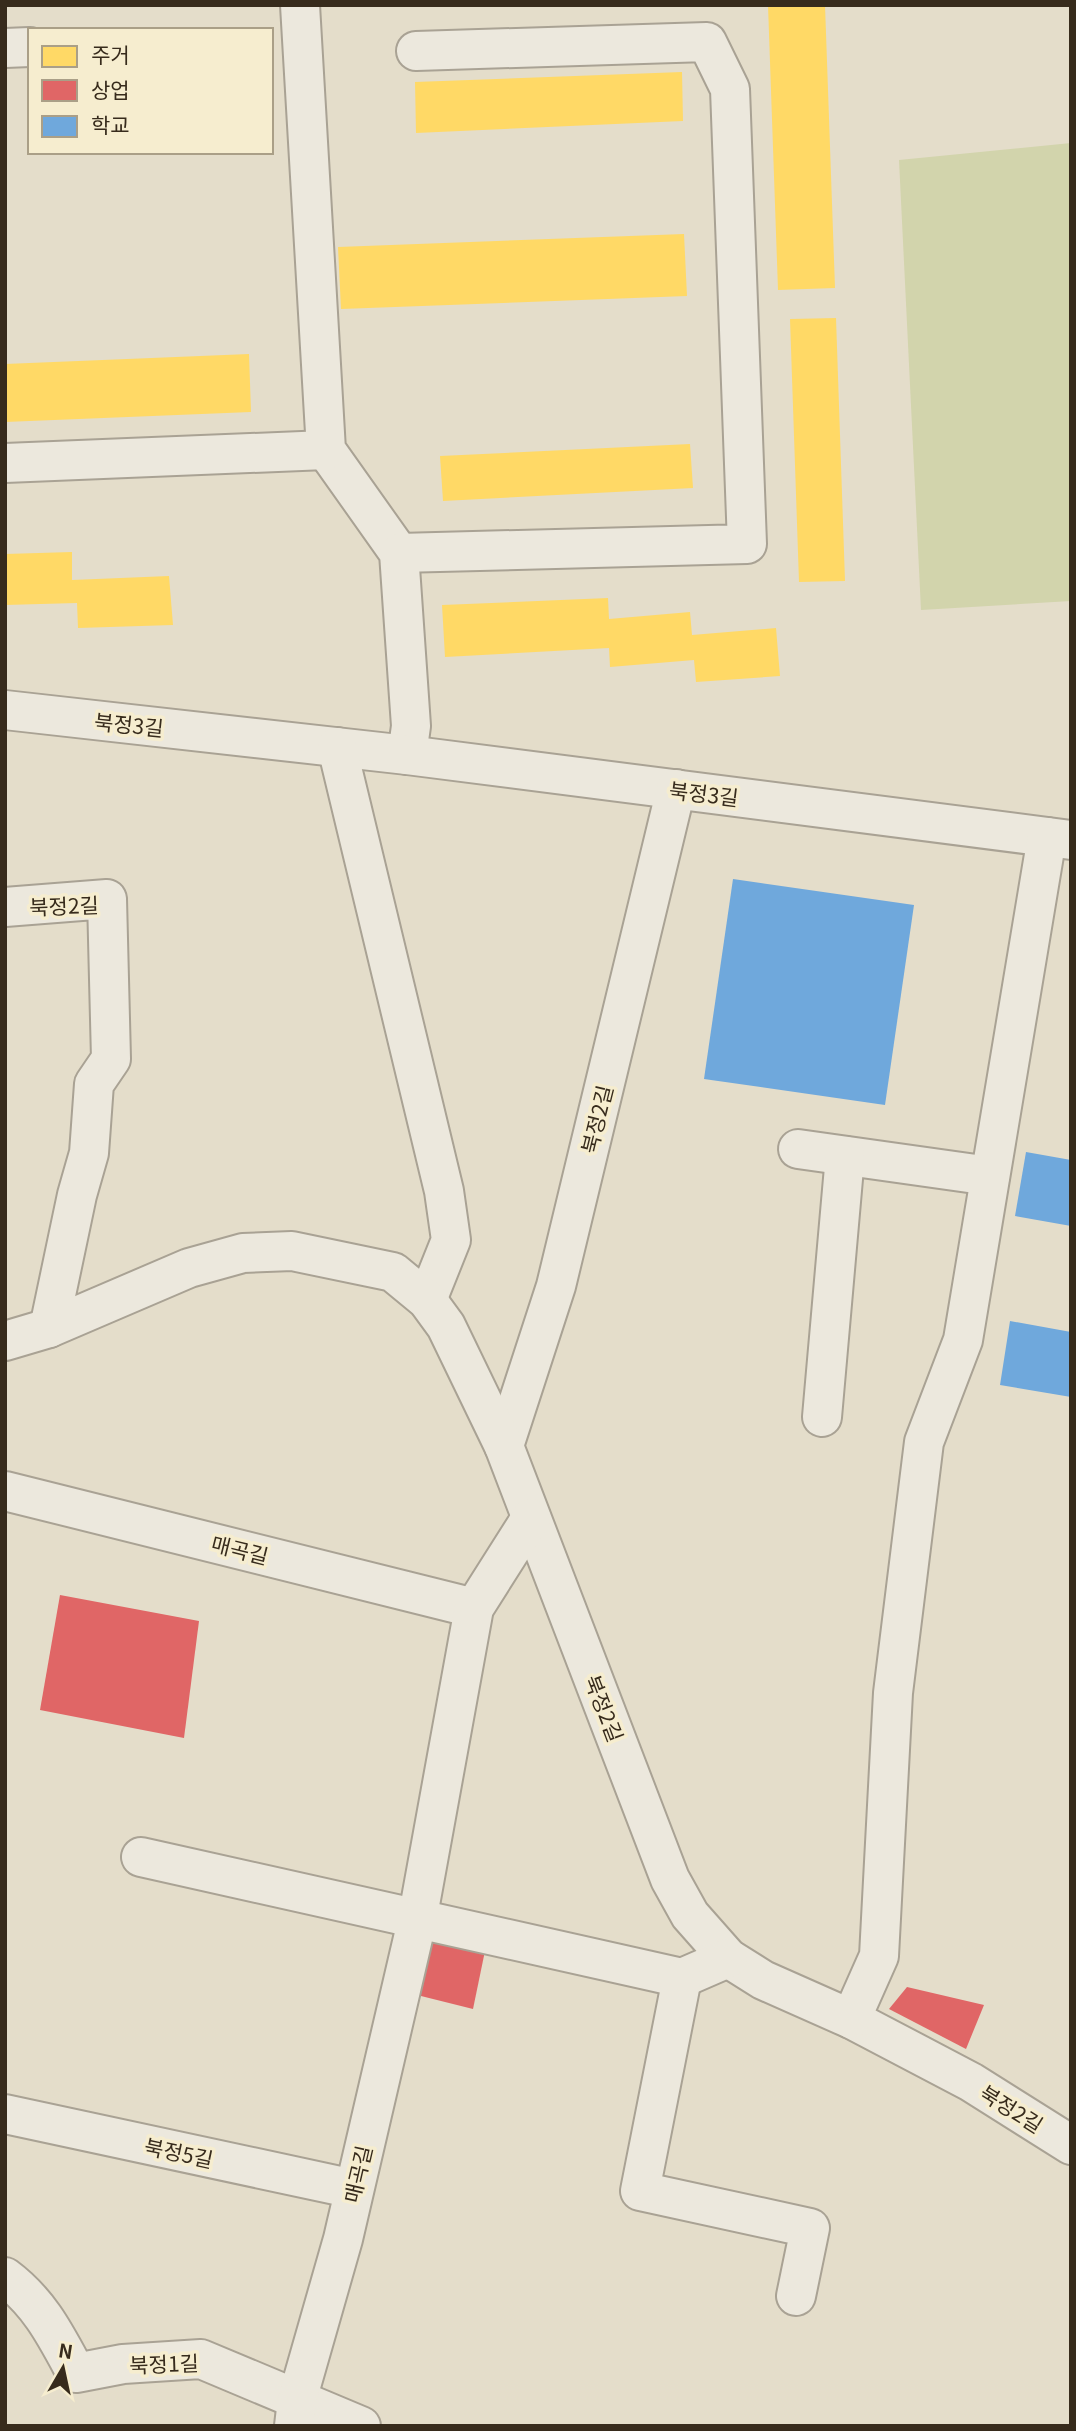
<svg xmlns="http://www.w3.org/2000/svg" width="1076" height="2431" viewBox="0 0 1076 2431" font-family="Georgia,'Noto Sans KR',serif">
<rect width="100%" height="100%" fill="#e4ddca"/>
<polygon fill="#d2d4ac" points="1071,143 1071,601 921,610 899,160"/>
<g fill="#ffd966">
<polygon points="768,5 825,5 835,288 778,290"/>
<polygon points="682,72 683,121 416,133 415,82"/>
<polygon points="684,234 687,296 341,309 338,247"/>
<polygon points="836,318 845,581 799,582 790,319"/>
<polygon points="249,354 251,412 5,422 5,364"/>
<polygon points="690,444 693,488 443,501 440,456"/>
<polygon points="72,552 72,580 169,576 173,625 78,628 77,603 5,605 5,554"/>
<polygon points="608,598 609,619 690,612 692,635 776,628 780,676 696,682 694,660 610,667 609,648 445,657 442,605"/>
</g>
<g fill="#e06666">
<polygon points="60,1595 199,1621 184,1738 40,1710"/>
<polygon points="424,1931 486,1946 473,2009 409,1993"/>
<polygon points="907,1987 984,2005 966,2049 889,2009"/>
</g>
<g fill="#6fa8dc">
<polygon points="733,879 914,905 885,1105 704,1079"/>
<polygon points="1026,1152 1071,1160 1071,1226 1015,1216"/>
<polygon points="1010,1321 1071,1332 1071,1397 1000,1385"/>
</g>
<g fill="none" stroke-linecap="round" stroke-linejoin="round">
<defs>
<g id="minor">
<polyline points="300,5 326,450 399,553 411,726 407,755"/>
<polyline points="5,48 30,47"/>
<polyline points="5,463 326,450"/>
<polyline points="399,553 747,544 730,89 707,42 416,51"/>
<polyline points="5,710 407,755 1071,840"/>
<polyline points="337,747 444,1191 451,1240 427,1300"/>
<polyline points="676,789 556,1286 504,1446 670,1879 690,1915 728,1958 763,1980 851,2019 971,2082 1071,2145"/>
<polyline points="5,907 107,899 111,1059 94,1084 89,1153 77,1195 49,1328"/>
<polyline points="798,1149 990,1176"/>
<polyline points="5,1341 49,1328 189,1268 243,1253 292,1251 393,1272 427,1300 446,1326 504,1446"/>
<polyline points="822,1417 845,1156"/>
<polyline points="5,1491 474,1608"/>
<polyline points="141,1857 682,1978 728,1958"/>
<polyline points="682,1978 640,2191 810,2228 796,2296"/>
<polyline points="851,2019 879,1956 893,1693 924,1442 963,1340 1047,837"/>
<polyline points="5,2114 354,2189"/>
<path d="M5,2277C40,2303 56,2336 76,2373L123,2364L201,2359L361,2426"/>
<polyline points="294,2426 297,2400 343,2239 417,1921 474,1608 531,1518"/>
</g>
</defs>
<use href="#minor" stroke="#a9a294" stroke-width="42"/>
<use href="#minor" stroke="#ece8dd" stroke-width="38"/>
</g>
<g text-anchor="middle" dominant-baseline="central" stroke-width="7" stroke-linejoin="round" paint-order="stroke">
<g font-size="21" fill="#372b1c" stroke="#f6edcf">
<text transform="translate(129 724) rotate(6)">북정3길</text>
<text transform="translate(704 793) rotate(7)">북정3길</text>
<text transform="translate(64 905) rotate(-2)">북정2길</text>
<text transform="translate(596 1119) rotate(-76)">북정2길</text>
<text transform="translate(240 1549) rotate(14)">매곡길</text>
<text transform="translate(605 1708) rotate(69)">북정2길</text>
<text transform="translate(1012 2108) rotate(32)">북정2길</text>
<text transform="translate(179 2152) rotate(12)">북정5길</text>
<text transform="translate(357 2174) rotate(-77)">매곡길</text>
<text transform="translate(164 2363) rotate(-2)">북정1길</text>
</g>
</g>
<rect width="1076" height="2431" fill="none" stroke="#372b1c" stroke-width="14"/>
<rect x="28" y="28" width="245" height="126" fill="#f6edcf" stroke="#aa9f87" stroke-width="2"/>
<rect x="42" y="46" width="35" height="21" fill="#ffd966" stroke="#aa9f87" stroke-width="2"/>
<text x="91" y="63" font-size="21" fill="#372b1c">주거</text>
<rect x="42" y="80" width="35" height="21" fill="#e06666" stroke="#aa9f87" stroke-width="2"/>
<text x="91" y="98" font-size="21" fill="#372b1c">상업</text>
<rect x="42" y="116" width="35" height="21" fill="#6fa8dc" stroke="#aa9f87" stroke-width="2"/>
<text x="91" y="133" font-size="21" fill="#372b1c">학교</text>
<g transform="translate(63 2368) rotate(9)" stroke="#f6edcf" stroke-width="5" paint-order="stroke">
<path d="M0-5L12 26L0 18L-12 26Z" fill="#372b1c"/>
<text y="-10" font-size="19" font-weight="bold" text-anchor="middle" fill="#372b1c">N</text>
</g>
</svg>
